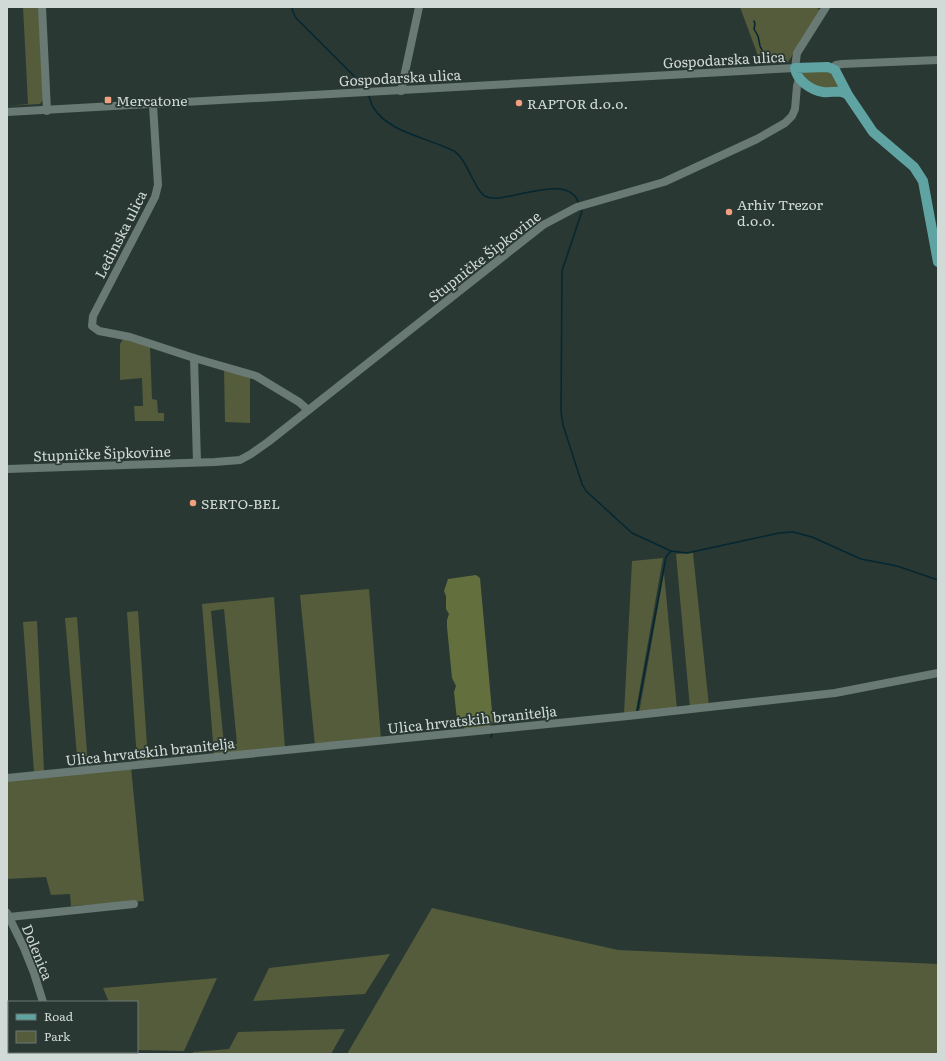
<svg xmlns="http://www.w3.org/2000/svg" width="945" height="1061" viewBox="0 0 945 1061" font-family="Literata,serif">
<rect width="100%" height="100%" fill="#293833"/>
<g fill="#545c3b" fill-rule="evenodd">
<polygon points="23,7 39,7 43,100 40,104 7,106 28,104"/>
<polygon points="740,7 816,7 821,11 788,62 773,62 761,64"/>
<path d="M822,69L836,75L838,88C820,89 814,88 802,74L803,72Z"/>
<polygon points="123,339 150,346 152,399 157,400 158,413 164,413 164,421 135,421 134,406 143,406 142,378 120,380 120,344"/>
<polygon points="224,368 250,376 250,423 225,422"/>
<polygon points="693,553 709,706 690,708 676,554"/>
<polygon points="663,558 636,710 635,712 624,714 632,561"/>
<polygon points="664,573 677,709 639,713"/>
<polygon points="369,589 381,739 315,746 300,595"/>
<path d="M274,597L285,749L214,755L202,604ZM224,609L237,744L224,745L211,611Z"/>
<polygon points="138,611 148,760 137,761 127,612"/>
<polygon points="77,617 88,766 78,767 65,618"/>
<polygon points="37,621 44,771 34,772 23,622"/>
<polygon points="131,767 144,901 71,906 70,894 51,895 46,877 7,879 7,781"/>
<polygon points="432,908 618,950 938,964 938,1054 347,1054"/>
<polygon points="390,954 365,994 253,1001 269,968"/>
<polygon points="217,978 184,1051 137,1050 137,1002 109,1002 103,988"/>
<polygon points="345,1029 331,1054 193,1054 193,1052 229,1049 238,1032"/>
</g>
<path fill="#646f3e" d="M476,575L480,578L493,722C489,731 474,729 465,729L457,720L454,692L456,686L452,678L447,627V620L449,614L446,609V596L444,591L448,579Z"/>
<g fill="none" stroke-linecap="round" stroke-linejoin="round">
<g stroke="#042732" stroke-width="1.5">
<polyline points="292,7 293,12 296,18 366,88"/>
<polyline points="754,21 755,24 754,29 758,36 760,46 762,50"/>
<path d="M369,96C370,99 371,104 373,107C386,129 418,136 440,145C445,147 450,149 454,151C468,160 475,193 487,197C509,204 569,170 579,204"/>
<polyline points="581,209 582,211 562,271 561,412 563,425 582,484 586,491 632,533 671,551 687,553 779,533 793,532 812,537 861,559 897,566 938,580"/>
<polyline points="637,712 666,557 671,551"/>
<polyline points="491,737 492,734"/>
</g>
<g stroke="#697973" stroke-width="8">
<polyline points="42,7 47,111"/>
<polyline points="832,68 836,65 842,64 938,60"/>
<polyline points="401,91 419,7"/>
<polyline points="153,105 158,185 155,197 93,316 92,326 99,331 130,337 194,358"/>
<polyline points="7,112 795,68 797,53 826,7"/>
<polyline points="197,462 194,358 256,376 299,402 308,410"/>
<polyline points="7,469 215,462 240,460 251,454 268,442 543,225 577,207 664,182 757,139 785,123 792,116 795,109 797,86 799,79"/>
<polyline points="7,778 628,716 835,693 938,673"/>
<polyline points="7,913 24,948 34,973 43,1002"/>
<polyline points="9,917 134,904"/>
<polyline points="58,1052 59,1054"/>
</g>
<path stroke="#5fa4a3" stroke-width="10" d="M848,95C840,89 833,93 823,92C811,90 797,81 795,68L828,67L835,70L848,95L873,132L914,167L923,181L938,262"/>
</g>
<g fill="#f2a080" stroke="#293833" stroke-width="1.5">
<rect x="104" y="96" width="8" height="8" rx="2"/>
<circle cx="519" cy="103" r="4"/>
<circle cx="729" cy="212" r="4"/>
<circle cx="193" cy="503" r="4"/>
</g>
<g text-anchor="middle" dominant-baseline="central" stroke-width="3.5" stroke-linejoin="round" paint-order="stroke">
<g font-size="14" fill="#d1dad7" stroke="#293833">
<text transform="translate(724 59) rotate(-3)">Gospodarska ulica</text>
<text transform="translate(400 77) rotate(-3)">Gospodarska ulica</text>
<text transform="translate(120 234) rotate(-63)">Ledinska ulica</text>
<text transform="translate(484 256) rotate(-38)">Stupničke Šipkovine</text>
<text transform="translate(102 453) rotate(-2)">Stupničke Šipkovine</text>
<text transform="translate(472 719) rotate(-6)">Ulica hrvatskih branitelja</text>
<text transform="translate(150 751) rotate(-6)">Ulica hrvatskih branitelja</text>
<text transform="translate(38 952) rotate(68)">Dolenica</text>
</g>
<g font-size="14" fill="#d1dad7" stroke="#293833" text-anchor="start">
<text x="116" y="100">Mercatone</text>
<text x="527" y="103">RAPTOR d.o.o.</text>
<text x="737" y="204">Arhiv Trezor<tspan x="737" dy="16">d.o.o.</tspan></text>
<text x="201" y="503">SERTO-BEL</text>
</g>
</g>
<rect width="945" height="1061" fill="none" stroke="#d1dad7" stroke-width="16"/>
<rect x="8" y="1001" width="130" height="52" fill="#293833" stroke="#6c7975"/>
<rect x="16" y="1014" width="20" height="6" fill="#5fa4a3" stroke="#6c7975"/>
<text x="44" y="1021" font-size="12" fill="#d1dad7">Road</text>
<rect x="16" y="1031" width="20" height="12" fill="#545c3b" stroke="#6c7975"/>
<text x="44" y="1041" font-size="12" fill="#d1dad7">Park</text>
</svg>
